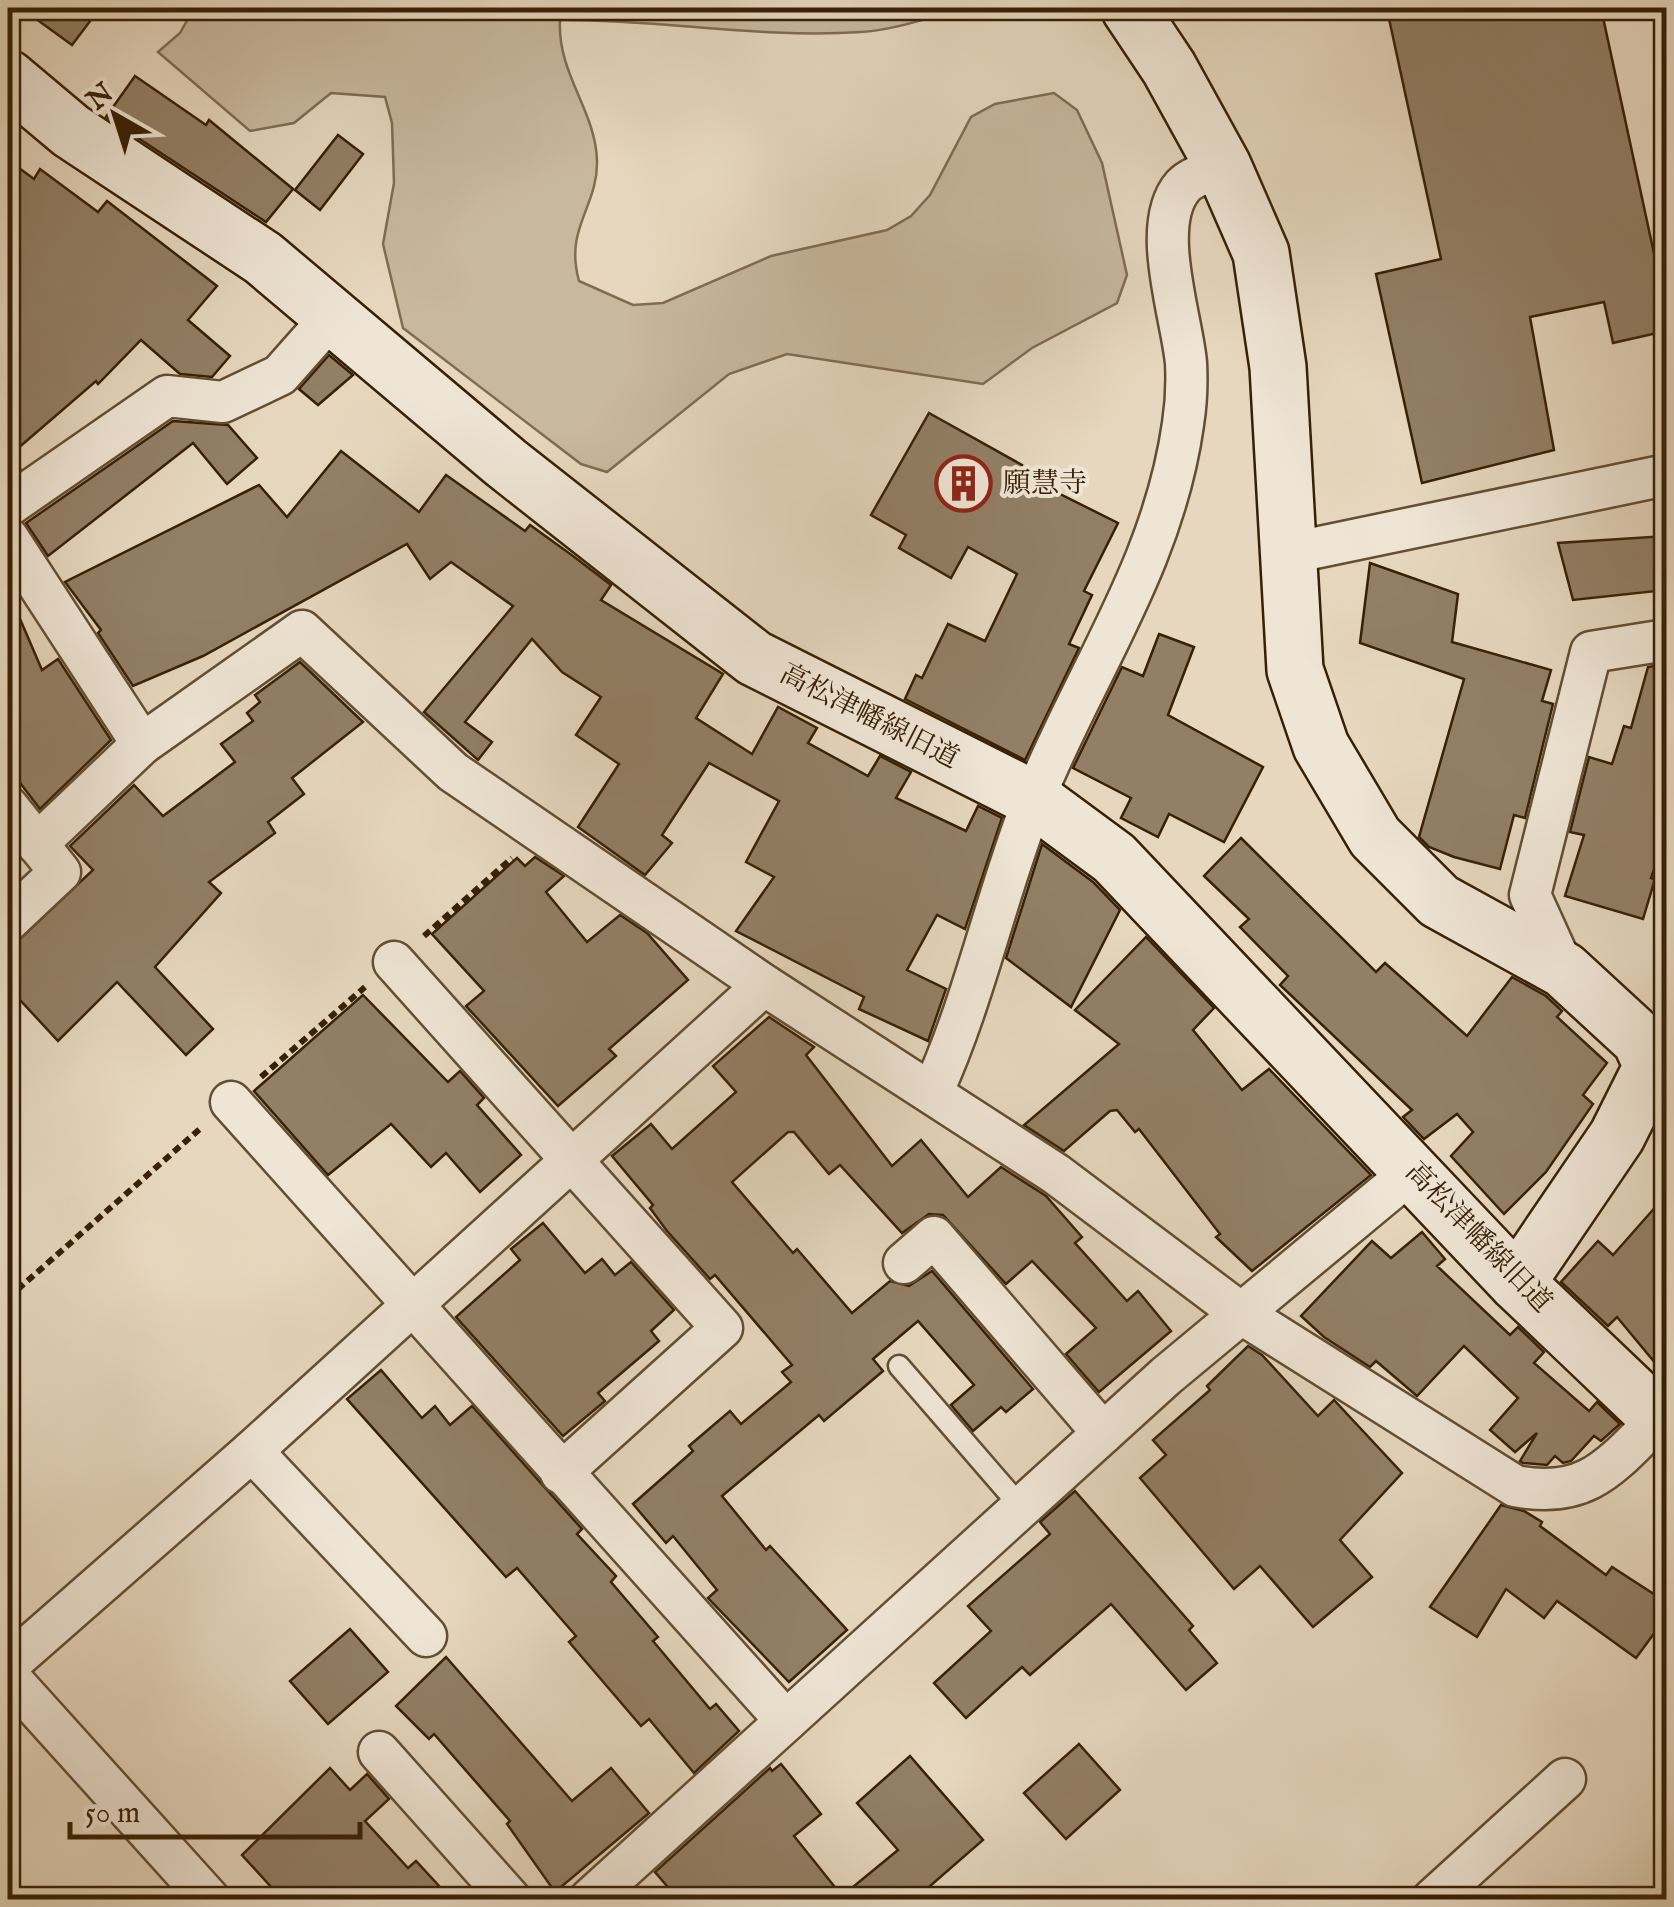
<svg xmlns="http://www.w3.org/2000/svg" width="1674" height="1907" viewBox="0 0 1674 1907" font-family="'IM FELL English','Noto Serif JP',serif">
<rect width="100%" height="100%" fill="#e6d7be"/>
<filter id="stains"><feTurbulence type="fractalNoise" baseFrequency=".002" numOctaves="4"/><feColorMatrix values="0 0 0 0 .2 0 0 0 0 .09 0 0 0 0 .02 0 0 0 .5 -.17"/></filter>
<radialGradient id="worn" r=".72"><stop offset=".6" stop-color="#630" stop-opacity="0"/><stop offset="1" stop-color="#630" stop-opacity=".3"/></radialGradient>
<path fill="#c8b89e" stroke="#806c51" stroke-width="2.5" d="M194,8H967C933,16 896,30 861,32C760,39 661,19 560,20C557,74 596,111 597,161C598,207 564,228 579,281L633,305L663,303L771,256L887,230L911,216L930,195L971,117L995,104L1054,93L1077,110L1102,163L1127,275L1117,303L1032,348L983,384L787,354L729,374L607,472L581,464L403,328L383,244L394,183L392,123L385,97L331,93L294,123L250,131L158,52L180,33Z"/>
<g fill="#927f65" stroke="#372004" stroke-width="2.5">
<polygon points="21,8 100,8 72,45"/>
<polygon points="1419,8 1601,8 1666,309 1666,331 1613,343 1604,302 1530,317 1554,450 1422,483 1376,274 1441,259 1388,14"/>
<polygon points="135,76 206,125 209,120 293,189 266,222 106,117"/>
<polygon points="338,135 363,154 320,210 295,190"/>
<polygon points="8,160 34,179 40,169 98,212 107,201 217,286 188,320 230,356 212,377 180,374 141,340 98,384 96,381 9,456 20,469 8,477"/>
<polygon points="329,355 353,375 318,405 299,389"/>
<polygon points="929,413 1022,465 1018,473 1118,523 1084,591 1092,595 1069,644 1079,648 1025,760 905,699 916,675 922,678 948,624 985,641 1017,574 968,547 951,578 899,548 906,535 871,515"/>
<polygon points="173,421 228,425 257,458 227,484 193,443 48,556 26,523"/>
<polygon points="341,451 419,512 446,475 525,531 530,525 573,556 611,585 601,600 723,674 696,718 752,754 778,707 817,728 808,743 868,776 880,756 911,772 896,798 966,831 978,806 1002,818 965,929 937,915 907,970 946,989 928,1041 859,1009 864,997 736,931 774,877 746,862 779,801 709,763 662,835 672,843 645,875 578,827 619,764 576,735 601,697 562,672 532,639 465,722 492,742 478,760 424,712 513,606 451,562 430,579 407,544 203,656 133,686 98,633 101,630 65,582 259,485 287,517"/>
<polygon points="1666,536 1666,590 1573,600 1558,543"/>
<polygon points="1370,563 1458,594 1452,642 1551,670 1542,701 1553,704 1525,818 1514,815 1500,869 1454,857 1429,847 1419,837 1464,679 1360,643"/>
<polygon points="8,591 42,670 58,659 111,740 40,809 8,767"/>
<polygon points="1159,634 1194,647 1168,715 1263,767 1224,842 1169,814 1158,837 1121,818 1131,798 1073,768 1122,667 1143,676"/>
<polygon points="300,662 363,722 292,778 304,794 268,822 275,833 209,882 221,893 155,967 213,1029 186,1055 117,982 58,1041 8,987 8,950 93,870 70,846 134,785 163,816 235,762 221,744 253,721 247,713 260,702 255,695"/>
<polygon points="1666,664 1666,835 1651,878 1655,879 1643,919 1565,896 1584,835 1570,832 1589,757 1612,764 1624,726 1631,728 1648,667"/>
<polygon points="1241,838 1376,972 1385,963 1467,1036 1512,977 1546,996 1562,1011 1557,1017 1607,1063 1583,1095 1593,1104 1546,1172 1504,1214 1451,1156 1473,1132 1457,1114 1424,1139 1403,1117 1412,1110 1280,985 1288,976 1240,927 1249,919 1204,876"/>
<polygon points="1042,844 1093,882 1120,910 1071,1007 1006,958"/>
<polygon points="535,857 564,876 546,892 587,942 620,915 647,933 688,980 609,1049 616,1056 558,1106 466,1006 484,991 432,934 517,858 525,866"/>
<polygon points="1146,937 1214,1008 1193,1030 1242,1090 1269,1069 1371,1175 1252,1271 1216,1237 1220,1234 1139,1129 1135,1132 1117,1110 1110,1111 1064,1151 1024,1125 1119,1044 1075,1010"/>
<polygon points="363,995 448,1082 460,1071 484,1098 477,1105 521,1155 480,1192 446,1153 431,1167 391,1124 328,1175 254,1091"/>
<polygon points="769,1017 814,1047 806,1055 892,1166 921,1140 968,1197 1001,1167 1046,1196 1082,1237 1075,1243 1127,1301 1138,1291 1171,1331 1099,1392 1066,1354 1096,1328 1032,1261 1006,1284 943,1215 929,1214 902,1233 840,1165 829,1174 794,1132 788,1132 732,1182 793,1253 797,1249 852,1313 890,1281 909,1286 932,1271 1033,1389 1006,1412 1001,1407 973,1431 951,1405 974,1385 918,1321 873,1359 883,1371 824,1421 819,1415 722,1496 766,1550 770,1546 847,1630 789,1682 708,1598 717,1590 673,1536 666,1543 633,1504 693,1451 689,1446 730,1411 741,1424 791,1382 782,1372 792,1365 715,1275 710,1279 667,1231 650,1208 653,1205 612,1156 651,1124 672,1149 736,1092 713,1066"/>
<polygon points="1666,1195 1666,1376 1617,1317 1608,1326 1561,1282 1598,1241 1613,1255"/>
<polygon points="543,1223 585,1273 602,1259 615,1275 631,1262 674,1310 651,1331 659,1341 598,1393 605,1401 563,1436 456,1317 520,1260 511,1249"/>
<polygon points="1422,1232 1445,1259 1437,1266 1510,1335 1518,1327 1544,1352 1534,1363 1589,1411 1597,1402 1620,1424 1601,1441 1594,1436 1571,1461 1563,1463 1555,1456 1547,1465 1523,1463 1520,1461 1537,1433 1515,1452 1490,1430 1518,1398 1464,1346 1417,1396 1376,1361 1370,1367 1324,1337 1301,1316 1372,1241 1391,1258"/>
<polygon points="1248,1346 1262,1355 1318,1416 1334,1400 1402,1473 1340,1540 1372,1577 1313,1627 1260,1566 1234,1589 1140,1478 1166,1455 1153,1440 1210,1390 1207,1386"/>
<polygon points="381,1370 422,1418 435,1406 450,1425 472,1406 582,1529 577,1534 616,1576 611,1582 658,1637 653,1641 710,1709 716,1704 739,1731 694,1773 649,1719 641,1726 569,1642 576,1636 517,1568 506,1577 347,1399"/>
<polygon points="1075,1491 1193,1626 1189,1630 1217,1663 1186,1690 1111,1604 1030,1675 1022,1667 966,1718 934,1683 991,1631 968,1606 1050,1534 1040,1522"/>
<polygon points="1501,1505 1524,1511 1542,1522 1540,1526 1606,1575 1612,1567 1666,1602 1666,1617 1636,1658 1557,1601 1544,1618 1506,1589 1477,1637 1430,1607"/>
<polygon points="350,1629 388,1672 328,1724 290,1681"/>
<polygon points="446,1657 572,1801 611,1768 649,1813 555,1892 507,1824 510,1821 434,1734 429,1739 396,1706"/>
<polygon points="1079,1744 1120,1790 1066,1839 1024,1793"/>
<polygon points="910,1756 983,1840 914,1900 679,1900 655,1872 770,1768 772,1771 781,1764 821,1814 794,1836 842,1896 898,1850 857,1803"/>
<polygon points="330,1768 350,1790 367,1774 389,1799 365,1821 408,1868 416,1861 452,1900 283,1900 242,1855"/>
</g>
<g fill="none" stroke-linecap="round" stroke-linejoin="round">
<defs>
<polyline id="lane" points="899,1366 1021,1507"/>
<g id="street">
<polyline points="8,506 167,396 223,402 280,375 334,314"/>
<polyline points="8,538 142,744"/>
<polyline points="1286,554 1666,475"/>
<polyline points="8,807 60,872 8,921"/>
<path d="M37,844L142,744L302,631L453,772L764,985L1056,1174L1242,1314L1515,1486C1587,1500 1611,1466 1659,1418"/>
<polyline points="394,962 722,1328 561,1473"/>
<polyline points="1564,970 1530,895 1591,652 1666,640"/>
<path d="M932,1093C975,999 995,898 1033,801C1085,672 1163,566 1183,424C1186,405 1187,382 1186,363C1182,317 1149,225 1183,186C1191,177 1211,171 1223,166"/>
<polyline points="231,1102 786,1721"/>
<polyline points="904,1263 934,1237 1103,1433"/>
<polyline points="252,1451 426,1636"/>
<polyline points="8,1665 252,1451 764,985"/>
<polyline points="8,1676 210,1900"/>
<polyline points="379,1752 511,1900"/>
<polyline points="589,1900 1166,1376 1414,1170"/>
<polyline points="1432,1900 1565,1779"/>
</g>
<g id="secondary">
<polyline points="1129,8 1169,68 1223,166 1261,253 1278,367 1295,670 1321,746 1375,837 1439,901 1564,970 1640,1040 1652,1066 1617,1136 1517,1283"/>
<polyline points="8,78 71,131 263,258 506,463 754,658 1034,799 1114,858 1517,1283 1666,1425"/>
</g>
</defs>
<use href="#lane" stroke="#634e32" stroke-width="25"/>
<use href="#street" stroke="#634e32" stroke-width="45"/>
<use href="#secondary" stroke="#372004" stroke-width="60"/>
<g stroke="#372004" stroke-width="6" stroke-dasharray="8 5" stroke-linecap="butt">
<polyline points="424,936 512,858"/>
<polyline points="261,1077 365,987"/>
<polyline points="8,1298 202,1127"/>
</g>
<use href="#lane" stroke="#efe5d5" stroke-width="20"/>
<use href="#street" stroke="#efe5d5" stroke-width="40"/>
<use href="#secondary" stroke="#efe5d5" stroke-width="55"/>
</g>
<defs>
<symbol id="building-ring" viewBox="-11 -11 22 22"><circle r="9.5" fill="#efe5d5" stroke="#8f2418" stroke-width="1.5"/><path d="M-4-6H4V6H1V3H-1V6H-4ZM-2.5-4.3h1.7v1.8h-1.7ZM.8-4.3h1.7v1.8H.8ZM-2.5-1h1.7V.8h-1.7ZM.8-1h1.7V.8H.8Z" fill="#8f2418"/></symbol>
</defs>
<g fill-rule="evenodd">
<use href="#building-ring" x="932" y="452" width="63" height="63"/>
</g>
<g text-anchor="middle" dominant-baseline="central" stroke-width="8" stroke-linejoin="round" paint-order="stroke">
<g font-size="28" fill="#372004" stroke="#efe5d5" text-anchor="start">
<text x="1003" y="484">願慧寺</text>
</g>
<g font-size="28" fill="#372004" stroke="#efe5d5">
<text transform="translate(869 717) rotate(27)">高松津幡線旧道</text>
<text transform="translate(1478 1238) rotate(46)">高松津幡線旧道</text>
</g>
</g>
<rect width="1674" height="1907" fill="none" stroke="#e6d7be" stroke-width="40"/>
<rect x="10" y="10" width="1654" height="1887" fill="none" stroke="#372004" stroke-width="5"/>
<rect x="20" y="20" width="1634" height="1867" fill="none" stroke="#372004" stroke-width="2.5"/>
<g transform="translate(115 115) rotate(321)" stroke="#efe5d5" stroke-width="8" paint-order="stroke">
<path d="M0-8L18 38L0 25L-18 38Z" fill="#372004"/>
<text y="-15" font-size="28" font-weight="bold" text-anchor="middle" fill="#372004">N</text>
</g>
<path d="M70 1822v15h290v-15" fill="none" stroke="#372004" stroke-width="5"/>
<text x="85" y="1822" font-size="30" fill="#372004" stroke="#efe5d5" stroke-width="8" paint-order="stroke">50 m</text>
<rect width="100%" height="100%" filter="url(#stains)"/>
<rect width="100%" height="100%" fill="url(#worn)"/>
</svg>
